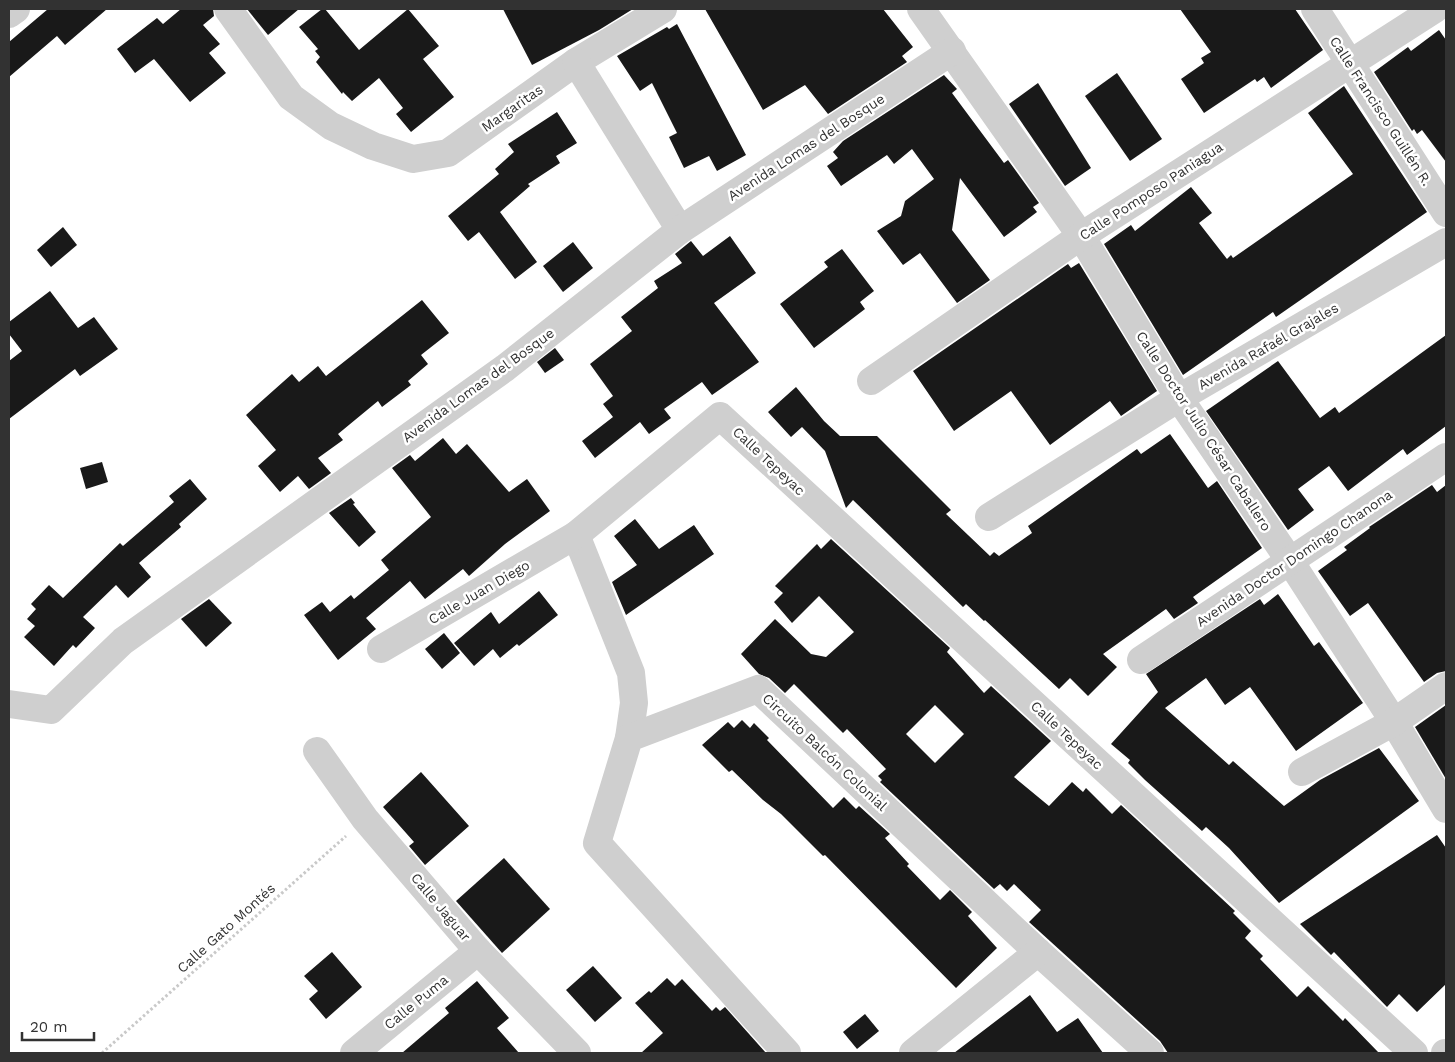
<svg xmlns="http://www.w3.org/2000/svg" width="1455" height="1062" viewBox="0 0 1455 1062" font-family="'Work Sans',sans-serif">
<rect width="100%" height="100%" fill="#fff"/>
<g fill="#191919" fill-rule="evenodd">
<polygon points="48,9 107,9 65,45 57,36 9,77 9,42"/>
<polygon points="181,9 213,9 214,16 203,25 220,44 209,53 226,73 190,102 154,59 135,73 117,49 157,18 163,24"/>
<polygon points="247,9 299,9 268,35"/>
<polygon points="322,9 325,9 359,50 408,9 439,46 423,59 454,97 411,132 396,114 403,108 379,78 352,101 343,92 342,94 316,62 320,57 315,51 318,49 299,27"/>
<polygon points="503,9 633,9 599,30 532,65"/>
<polygon points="705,9 883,9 913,47 902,56 907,62 828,114 805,85 763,110"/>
<polygon points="1180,9 1295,9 1323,50 1271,88 1264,77 1257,82 1255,79 1204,113 1181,79 1204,63 1201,58 1211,52"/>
<polygon points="677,24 746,155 717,171 709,156 684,168 669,137 677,133 652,83 640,91 617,56 667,27 669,29"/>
<polygon points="1439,30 1446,40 1446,162 1422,130 1417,134 1414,129 1412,131 1374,72 1408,47 1411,51"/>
<polygon points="1117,73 1162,139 1130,161 1085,96"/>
<polygon points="944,75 957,89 952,93 1004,163 1008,160 1039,203 1033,207 1037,212 1004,237 960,178 952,230 990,280 957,303 920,253 903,265 877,231 901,216 905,201 934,179 912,149 894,164 887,155 841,186 827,166 838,158 833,152 843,141"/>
<polygon points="1038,83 1091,168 1065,186 1009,104"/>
<polygon points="1344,86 1427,212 1276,317 1273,312 1183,375 1104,244 1131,225 1135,231 1191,187 1212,213 1199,223 1227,259 1231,255 1233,258 1353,174 1308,113"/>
<polygon points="557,112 577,143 556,156 560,163 528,184 530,186 500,212 537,262 515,279 479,232 468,241 448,216 499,174 495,169 514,152 508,144"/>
<polygon points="63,227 77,245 51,267 37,250"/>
<polygon points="730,236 756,273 714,303 759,362 712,395 702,382 664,409 671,418 649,434 640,422 595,458 582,441 613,417 603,404 613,396 590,364 632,331 621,317 658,288 654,281 682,263 675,254 691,241 703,256"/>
<polygon points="573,242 593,268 563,292 543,266"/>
<polygon points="842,249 874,291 860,302 865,309 814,348 780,304 828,267 824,262"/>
<polygon points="1079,263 1157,391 1121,416 1110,401 1050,445 1011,391 954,431 913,371 1068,264 1071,268"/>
<polygon points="50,291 78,328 94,317 118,349 80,376 75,369 9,419 9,361 22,351 9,334 9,322"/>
<polygon points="422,300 449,333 421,355 428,364 408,381 411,385 382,407 378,401 338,434 343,440 318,458 331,473 309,489 298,476 280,492 258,466 276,450 246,415 292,374 299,382 318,366 326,376"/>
<polygon points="1446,335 1446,426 1407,455 1403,449 1348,491 1329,466 1298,489 1314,510 1288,530 1206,411 1278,361 1320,418 1335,407 1339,413"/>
<polygon points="555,348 564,360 545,373 537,362"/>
<polygon points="796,387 824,421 840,436 877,436 951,510 946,514 990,556 994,552 999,556 1032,533 1028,526 1137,449 1141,454 1170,434 1208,488 1217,481 1262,548 1193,597 1198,603 1174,619 1166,609 1103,654 1117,667 1088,696 1070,678 1059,689 985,620 984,621 966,604 963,607 853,500 846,508 825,451 802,427 791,437 768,412"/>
<polygon points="443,438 456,454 467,444 509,492 527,479 550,511 505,544 469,576 463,569 425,599 410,581 366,618 376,629 338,660 304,615 322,602 330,612 351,595 354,599 389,570 381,560 431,517 392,468 410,455 415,461"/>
<polygon points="102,462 108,482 86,489 80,468"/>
<polygon points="190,479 207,499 179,524 181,527 139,563 151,577 128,598 116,585 83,617 95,628 76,648 73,645 54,666 24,637 35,626 27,619 36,609 31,604 49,585 63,598 120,543 123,546 174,502 169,496"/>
<polygon points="1432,485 1437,492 1446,485 1446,671 1437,673 1424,682 1368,603 1350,616 1318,571 1347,550 1344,547 1370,528 1369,527"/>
<polygon points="351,498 355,503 353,504 376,532 359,547 329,513"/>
<polygon points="635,519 659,549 694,525 714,554 626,615 612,582 637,565 614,536"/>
<path d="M831,539L950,648L947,652L984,693L991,686L1051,741L1014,777L1049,806L1072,782L1083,792L1086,788L1112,814L1121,805L1235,911L1233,913L1251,931L1245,938L1263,956L1260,959L1297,997L1308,986L1343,1021L1345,1018L1379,1053H1168L1160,1041L1029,922L1041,910L1014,884L1007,891L1000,884L994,889L880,782L882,780L878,776L886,769L847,729L843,733L794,684L785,693L769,678L759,674L741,654L775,619L811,654L826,657L854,632L819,596L792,623L774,602L783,593L775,586L817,544L821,549ZM935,705L964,734L935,763L906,734Z"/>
<polygon points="539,591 558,615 519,646 517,644 500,658 493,649 474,666 454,643 491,612 499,624"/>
<polygon points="1278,594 1314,646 1319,642 1363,703 1296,751 1250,687 1225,705 1206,678 1165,708 1229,765 1233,761 1284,806 1320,780 1379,748 1419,801 1279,903 1229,848 1206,827 1202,831 1145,780 1128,763 1130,760 1111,744 1158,692 1146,674 1260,599 1264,605"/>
<polygon points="209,599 232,623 206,647 181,619"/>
<polygon points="444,633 460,653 442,669 425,649"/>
<polygon points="1446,705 1446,779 1415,727"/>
<polygon points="742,720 750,728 754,723 769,738 767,740 833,808 844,797 856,809 859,806 890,834 885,838 909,864 907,866 940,900 950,890 972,912 968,916 997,948 956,988 825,855 823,856 781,814 763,800 732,770 729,772 702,745 728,722 734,728"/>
<polygon points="421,772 469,826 425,865 409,846 414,842 383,807"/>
<polygon points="1437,835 1446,848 1446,984 1417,1012 1399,994 1387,1007 1334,952 1331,955 1300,924"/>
<polygon points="504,858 550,909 502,953 456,901"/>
<polygon points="332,952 362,987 326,1019 309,999 318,991 304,976"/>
<polygon points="593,966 622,998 595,1022 566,990"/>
<polygon points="667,978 675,986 682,979 712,1011 716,1007 720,1011 725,1007 766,1053 641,1053 663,1033 635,1003 649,991 651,993"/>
<polygon points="477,981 509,1018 497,1028 519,1053 402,1053 449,1013 445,1008"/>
<polygon points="1030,995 1057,1032 1078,1018 1103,1053 954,1053"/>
<polygon points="865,1014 879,1031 857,1049 843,1032"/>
</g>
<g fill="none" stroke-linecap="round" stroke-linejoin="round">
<polyline stroke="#c9c9c9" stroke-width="3" stroke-dasharray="2.5 2.5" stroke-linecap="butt" points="102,1053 346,836"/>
<g stroke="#cfcfcf" stroke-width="28">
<polyline points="228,9 291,97 331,126 373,146 413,159 448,153 576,62 663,9"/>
<polyline points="921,9 1081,236 1179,398 1290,561 1394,722 1446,809"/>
<polyline points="1315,9 1446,213"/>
<polyline points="9,14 16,9"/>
<polyline points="576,62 680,230"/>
<polyline points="871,381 1081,236 1435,9"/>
<polyline points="989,517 1179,398 1446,242"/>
<polyline points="576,535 631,673 634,703 629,738"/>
<polyline points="381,649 576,535 720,416 1414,1053"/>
<polyline points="1141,660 1446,457"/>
<polyline points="9,704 51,710 123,641 505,368 680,230 952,51"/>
<polyline points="317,751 365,819 478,951 577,1053"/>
<polyline points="1302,772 1394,722 1446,686"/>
<polyline points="354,1053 478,951"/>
<polyline points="787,1053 597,843 629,738 758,689 1038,952 1150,1053"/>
<polyline points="913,1053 1038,952"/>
<polyline points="1445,1053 1446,1053"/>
</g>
</g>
<g text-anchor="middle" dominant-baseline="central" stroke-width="5" stroke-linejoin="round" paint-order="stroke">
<g font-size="14" fill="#323232" stroke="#fff">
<text transform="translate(512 108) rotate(-35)">Margaritas</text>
<text transform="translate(1381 111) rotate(57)">Calle Francisco Guillén R.</text>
<text transform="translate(806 147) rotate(-33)">Avenida Lomas del Bosque</text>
<text transform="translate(1151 191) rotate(-33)">Calle Pomposo Paniagua</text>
<text transform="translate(1268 346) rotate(-30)">Avenida Rafaél Grajales</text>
<text transform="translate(478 385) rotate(-36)">Avenida Lomas del Bosque</text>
<text transform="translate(1204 431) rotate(57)">Calle Doctor Julio César Caballero</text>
<text transform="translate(769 461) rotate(43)">Calle Tepeyac</text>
<text transform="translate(1294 558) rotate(-34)">Avenida Doctor Domingo Chanona</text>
<text transform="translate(479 592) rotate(-30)">Calle Juan Diego</text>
<text transform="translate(1067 735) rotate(43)">Calle Tepeyac</text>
<text transform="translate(825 752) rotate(43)">Circuito Balcón Colonial</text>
<text transform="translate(441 907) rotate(50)">Calle Jaguar</text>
<text transform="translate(226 928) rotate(-42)">Calle Gato Montés</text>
<text transform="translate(416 1002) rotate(-39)">Calle Puma</text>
</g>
</g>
<rect width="1455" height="1062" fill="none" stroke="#323232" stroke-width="20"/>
<path d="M22 1032v8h72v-8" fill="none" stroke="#323232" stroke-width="2.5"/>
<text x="30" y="1032" font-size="15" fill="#323232" stroke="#ffffff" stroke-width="4" paint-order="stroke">20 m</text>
</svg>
